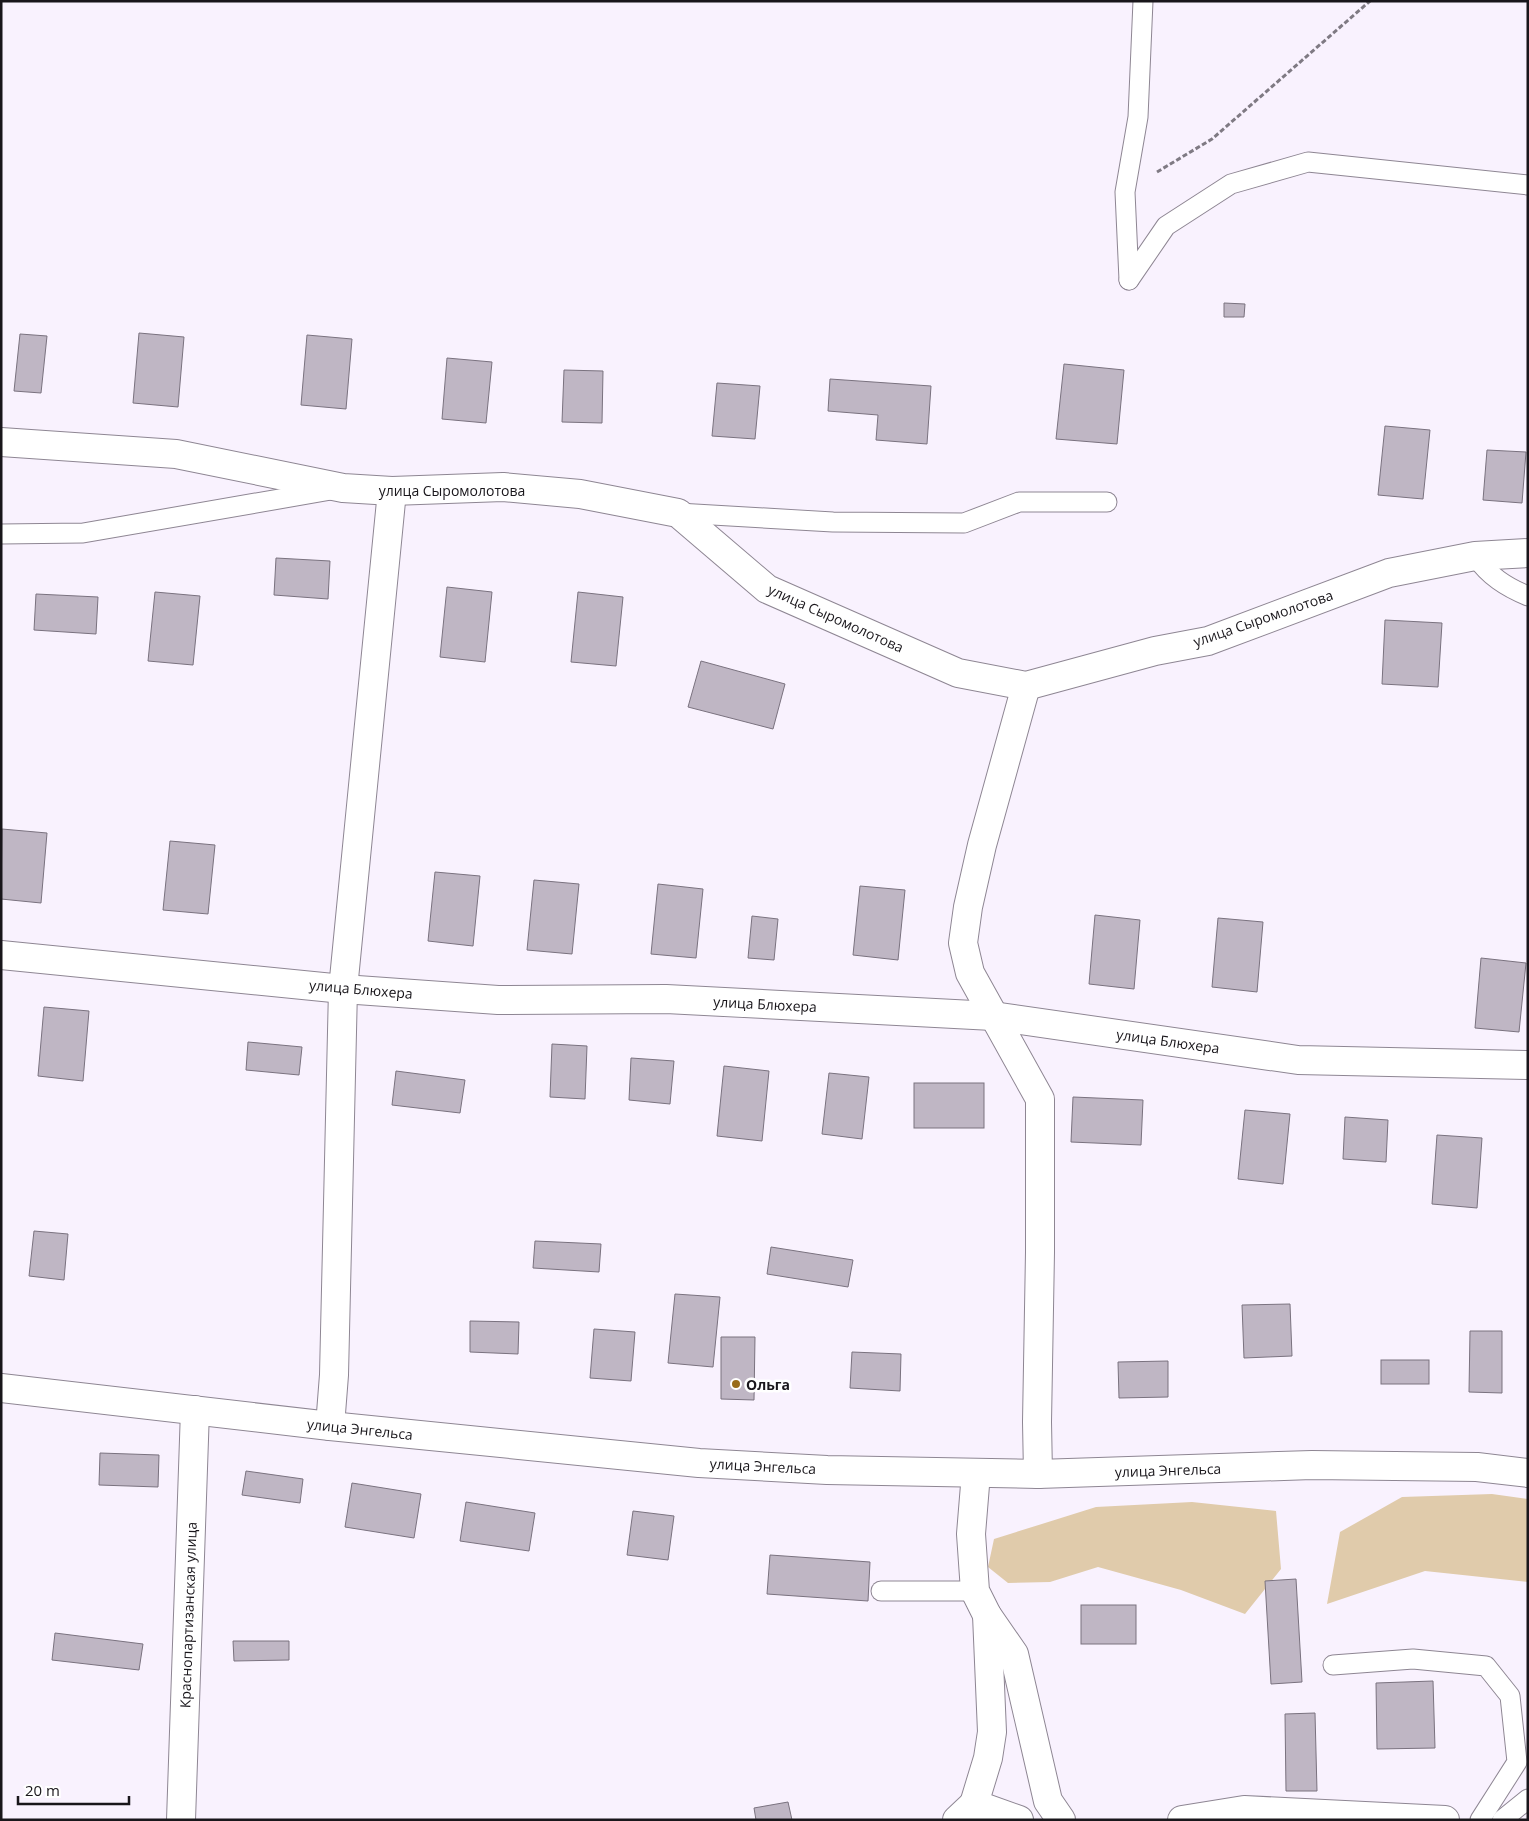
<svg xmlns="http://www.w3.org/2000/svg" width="1529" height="1821" viewBox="0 0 1529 1821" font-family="'Open Sans',sans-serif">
<rect width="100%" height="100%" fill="#f9f2fe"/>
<g fill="#e0cbab">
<polygon points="1492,1494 1528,1499 1528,1582 1425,1571 1327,1604 1340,1532 1402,1497"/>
<polygon points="1192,1502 1276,1511 1281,1569 1245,1614 1181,1590 1098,1567 1050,1582 1008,1583 988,1567 994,1539 1096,1507"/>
</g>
<g fill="#bfb6c4" stroke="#7a727f">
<polygon points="1224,303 1245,304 1244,317 1224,317"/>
<polygon points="139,333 184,337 178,407 133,403"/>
<polygon points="20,334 47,336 41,393 14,391"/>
<polygon points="307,335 352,339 346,409 301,405"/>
<polygon points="447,358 492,362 486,423 442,419"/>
<polygon points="1064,364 1124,370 1117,444 1056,439"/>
<polygon points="564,370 603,371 602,423 562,422"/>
<polygon points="830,379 931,386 927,444 876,440 878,415 828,411"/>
<polygon points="717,383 760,386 755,439 712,436"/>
<polygon points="1385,426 1430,430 1423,499 1378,495"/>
<polygon points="1487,450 1526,452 1522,503 1483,500"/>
<polygon points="276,558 330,561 328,599 274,595"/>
<polygon points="447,587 492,592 485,662 440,657"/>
<polygon points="155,592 200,596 193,665 148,661"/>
<polygon points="578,592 623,597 616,666 571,662"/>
<polygon points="36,594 98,597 96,634 34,630"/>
<polygon points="1385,620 1442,623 1438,687 1382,684"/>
<polygon points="701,661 785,684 773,729 688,707"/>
<polygon points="2,829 47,833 41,903 1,899"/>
<polygon points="170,841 215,845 208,914 163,910"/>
<polygon points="435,872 480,876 473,946 428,941"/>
<polygon points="534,880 579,884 572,954 527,950"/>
<polygon points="658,884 703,889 696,958 651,954"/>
<polygon points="860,886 905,890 898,960 853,955"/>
<polygon points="1095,915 1140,920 1134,989 1089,984"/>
<polygon points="752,916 778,919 774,960 748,958"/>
<polygon points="1218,918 1263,922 1257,992 1212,987"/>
<polygon points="1481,958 1526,963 1519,1032 1475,1028"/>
<polygon points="44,1007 89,1011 83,1081 38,1076"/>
<polygon points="248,1042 302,1047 299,1075 246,1070"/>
<polygon points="552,1044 587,1046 585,1099 550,1097"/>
<polygon points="631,1058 674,1061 670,1104 629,1100"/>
<polygon points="724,1066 769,1071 762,1141 717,1136"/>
<polygon points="396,1071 465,1080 460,1113 392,1105"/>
<polygon points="829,1073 869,1077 862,1139 822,1134"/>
<rect x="914" y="1083" width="70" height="45"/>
<polygon points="1073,1097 1143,1100 1141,1145 1071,1142"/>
<polygon points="1245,1110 1290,1114 1283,1184 1238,1179"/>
<polygon points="1345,1117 1388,1120 1386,1162 1343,1159"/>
<polygon points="1437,1135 1482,1138 1477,1208 1432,1204"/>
<polygon points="34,1231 68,1234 64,1280 29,1276"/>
<polygon points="535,1241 601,1244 599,1272 533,1268"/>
<polygon points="771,1247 853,1260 848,1287 767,1274"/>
<polygon points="675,1294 720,1297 713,1367 668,1363"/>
<polygon points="1290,1304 1292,1356 1244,1358 1242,1305"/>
<polygon points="470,1321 519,1322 518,1354 470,1352"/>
<polygon points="594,1329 635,1332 631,1381 590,1378"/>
<polygon points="1470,1331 1502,1331 1502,1393 1469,1392"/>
<polygon points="721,1337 755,1337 754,1400 721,1399"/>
<polygon points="852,1352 901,1354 900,1391 850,1388"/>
<rect x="1381" y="1360" width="48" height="24"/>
<polygon points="1168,1361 1168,1397 1119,1398 1118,1362"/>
<polygon points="100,1453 159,1455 158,1487 99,1485"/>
<polygon points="246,1471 303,1479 300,1503 242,1495"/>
<polygon points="352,1483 421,1494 414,1538 345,1527"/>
<polygon points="466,1502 535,1513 529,1551 460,1541"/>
<polygon points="633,1511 674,1516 668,1560 627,1555"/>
<polygon points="770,1555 870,1562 868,1601 767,1594"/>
<polygon points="1296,1579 1302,1682 1271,1684 1265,1581"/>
<rect x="1081" y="1605" width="55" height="39"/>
<polygon points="55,1633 143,1644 139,1670 52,1660"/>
<polygon points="233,1641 289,1641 289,1660 234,1661"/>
<polygon points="1433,1681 1435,1748 1377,1749 1376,1683"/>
<polygon points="1315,1713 1317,1791 1286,1791 1285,1714"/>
<polygon points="788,1802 792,1820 756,1820 754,1808"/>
</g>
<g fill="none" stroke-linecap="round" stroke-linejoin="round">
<defs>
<g id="service">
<polyline points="1129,280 1166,226 1231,184 1308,162 1528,185"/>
<polyline points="1129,280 1125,192 1138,117 1143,1"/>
<polyline points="678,513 833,522 964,523 1019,502 1107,502"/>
<polyline points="1,534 83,533 331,490"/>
<path d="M1475,556C1489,576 1506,587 1528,596"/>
<polyline points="881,1591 975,1591"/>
<polyline points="1333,1665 1413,1659 1486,1666 1510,1696 1517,1762 1480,1820"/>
<polyline points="1502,1820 1528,1799"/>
</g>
<g id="minor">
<polyline points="1,442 176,454 343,488 392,491 503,487 580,494 678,513 767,589 958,673 1026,686 1155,651 1208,641 1389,573 1475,556 1528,553"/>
<polyline points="1026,686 982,845 968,907 963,943 970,973 1040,1099 1040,1252 1037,1422 1038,1474"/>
<polyline points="1,955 343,989 498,1000 666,999 993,1016 1298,1060 1528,1065"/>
<polyline points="330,1426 334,1375 343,989 392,491"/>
<polyline points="976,1473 971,1534 975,1591 987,1615 1014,1654 1048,1801 1061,1820"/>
<polyline points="974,1804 988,1758 992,1732 987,1615"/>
<polyline points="181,1820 195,1410"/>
<polyline points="957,1820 974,1804 1019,1820"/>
<polyline points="1182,1820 1244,1810 1445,1820"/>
</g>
<polyline id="secondary" points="1,1388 330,1426 699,1463 827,1470 1038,1474 1312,1465 1477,1467 1528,1473"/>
</defs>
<use href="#service" stroke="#8e8693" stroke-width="21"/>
<use href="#minor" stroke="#8e8693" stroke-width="30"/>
<use href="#secondary" stroke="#8e8693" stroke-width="30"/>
<polyline stroke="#7f7a83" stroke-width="3" stroke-dasharray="5 2.5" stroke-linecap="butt" points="1157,172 1212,139 1370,1"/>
<use href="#service" stroke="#fff" stroke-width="19"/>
<use href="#minor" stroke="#fff" stroke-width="28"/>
<use href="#secondary" stroke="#fff" stroke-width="28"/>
</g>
<circle fill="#986b1a" stroke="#fff" stroke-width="2" cx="736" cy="1384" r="5"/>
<g text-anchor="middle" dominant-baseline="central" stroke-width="5" stroke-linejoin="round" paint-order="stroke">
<g font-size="14" fill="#19161b" stroke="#fff">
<text x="452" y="490">улица Сыромолотова</text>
<text transform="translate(836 618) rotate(24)">улица Сыромолотова</text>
<text transform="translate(1263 618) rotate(-19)">улица Сыромолотова</text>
<text transform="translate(361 989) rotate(5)">улица Блюхера</text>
<text transform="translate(765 1004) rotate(3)">улица Блюхера</text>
<text transform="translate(1168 1041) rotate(8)">улица Блюхера</text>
<text transform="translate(360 1429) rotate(6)">улица Энгельса</text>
<text transform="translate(763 1466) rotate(3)">улица Энгельса</text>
<text transform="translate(1168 1470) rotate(-2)">улица Энгельса</text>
<text transform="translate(188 1615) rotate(-88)">Краснопартизанская улица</text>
</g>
<g font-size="14" font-weight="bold" fill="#19161b" stroke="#fff" text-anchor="start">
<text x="746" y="1384">Ольга</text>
</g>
</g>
<rect width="1529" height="1821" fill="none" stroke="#19161b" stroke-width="5"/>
<path d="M18 1796v8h111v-8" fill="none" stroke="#19161b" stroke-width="2.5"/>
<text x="25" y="1796" font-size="15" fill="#19161b" stroke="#ffffff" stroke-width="4" paint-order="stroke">20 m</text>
</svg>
